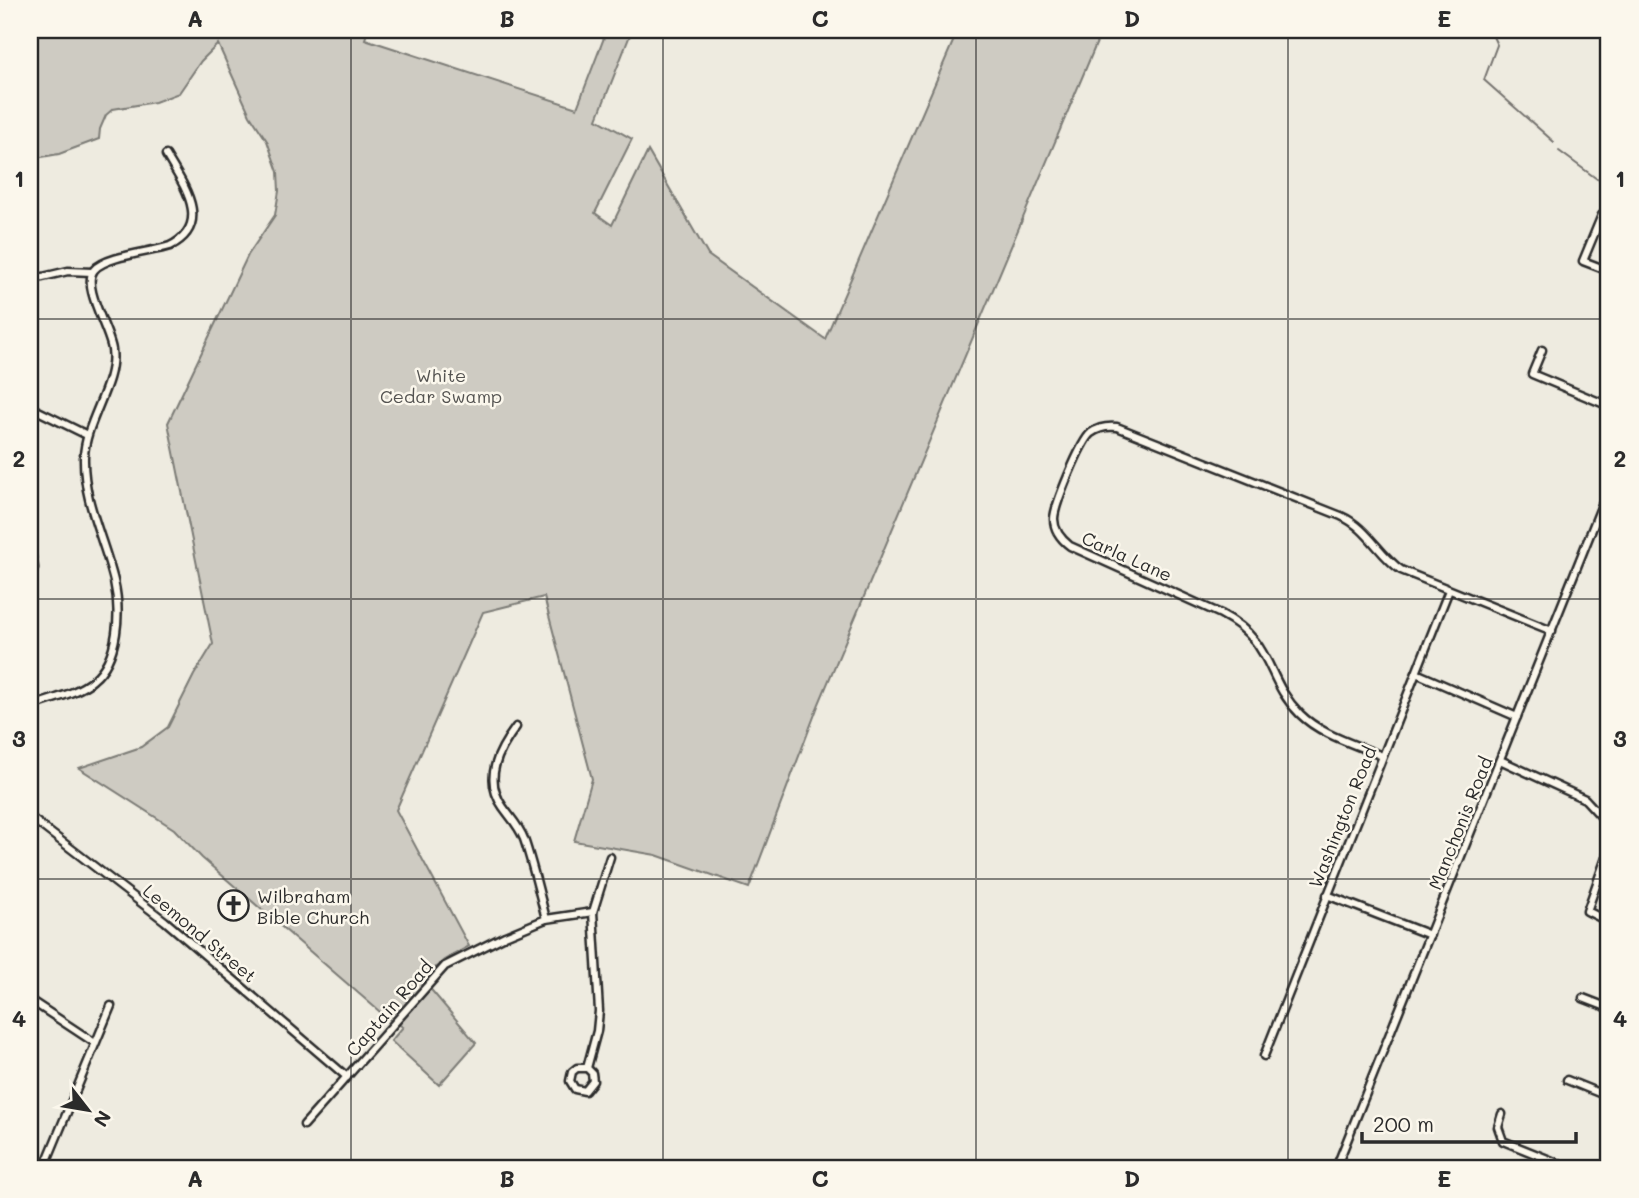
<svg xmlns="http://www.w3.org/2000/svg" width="1639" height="1198" viewBox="0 0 1639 1198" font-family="Mali,sans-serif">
<rect width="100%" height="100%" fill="#eeebe0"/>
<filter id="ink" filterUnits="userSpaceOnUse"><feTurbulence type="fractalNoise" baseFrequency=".0143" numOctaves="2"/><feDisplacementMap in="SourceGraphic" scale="14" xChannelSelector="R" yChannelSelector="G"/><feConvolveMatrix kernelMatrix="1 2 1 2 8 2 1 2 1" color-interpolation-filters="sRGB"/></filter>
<g filter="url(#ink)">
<g fill="#cecbc2" stroke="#7c7b76" stroke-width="2">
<polygon points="30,30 368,30 365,39 577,108 607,30 632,30 597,119 632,139 595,213 612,225 648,151 708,255 825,339 958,30 1102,30 818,706 749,888 656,855 574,841 592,779 544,597 483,612 396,810 469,946 444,960 422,979 476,1043 439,1085 391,1041 403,1027 387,1018 202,858 174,829 79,768 141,747 168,727 194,675 213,644 168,423 248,255 275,215 279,191 278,172 267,141 250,115 218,44 201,61 179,93 155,102 113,109 106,115 100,129 99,139 59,154 30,159"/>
<polygon points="30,527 39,568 30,593"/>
</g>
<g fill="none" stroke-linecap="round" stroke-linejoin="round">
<g stroke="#74726e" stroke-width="2">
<polyline points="1490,30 1497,45 1484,80 1554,142"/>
<polyline points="1559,151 1597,179 1609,182"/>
</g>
<defs>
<g id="street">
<polyline points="1602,215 1583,261 1609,271"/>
<polyline points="30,280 68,271 92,272"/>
<polyline points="1542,350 1532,374 1609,406"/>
<polyline points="30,407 87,435"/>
<polyline points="1416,673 1517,717"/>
<path d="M30,707C50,699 77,694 93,680C119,659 121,611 114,581C104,539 83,501 84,457C85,421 117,383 112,350C110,331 81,286 94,270C105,256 152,252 170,246C214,224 182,183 166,155"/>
<path d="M516,727C498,751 483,779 503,807C510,817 519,826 524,839C533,865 539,892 546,919"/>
<path d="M1382,756C1355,744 1321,735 1300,714C1264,678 1275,642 1221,614L1070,546C1061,539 1054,531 1054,519C1054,506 1081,441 1091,433C1099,427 1108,426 1117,427L1341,516C1368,528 1378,554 1401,570L1552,631"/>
<polyline points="1500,760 1585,799 1609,825"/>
<polyline points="30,817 165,921 347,1077"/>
<polyline points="1609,849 1587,911 1609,922"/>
<polyline points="1327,895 1430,935"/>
<polyline points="1583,998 1609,1008"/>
<polyline points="30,1000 95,1043"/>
<polyline points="1264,1056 1449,590"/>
<polyline points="587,1068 577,1068 572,1072 570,1081 575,1089 585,1091 593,1081 592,1073 587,1068 597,1031 599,1011 593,912 610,857"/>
<polyline points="1567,1080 1609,1097"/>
<polyline points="1502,1114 1498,1127 1503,1141 1570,1168"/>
<polyline points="304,1125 445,966 505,936 546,919 593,912"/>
<polyline points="44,1168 111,1006"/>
<polyline points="1336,1168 1609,487"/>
</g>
</defs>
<use href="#street" stroke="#2b2b2b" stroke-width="11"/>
<use href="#street" stroke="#fbf7ec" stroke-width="6"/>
</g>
</g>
<path fill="none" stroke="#2b2b2b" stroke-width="2" stroke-opacity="0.55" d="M351,30V1168M663,30V1168M976,30V1168M1288,30V1168M30,319H1609M30,599H1609M30,879H1609"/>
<defs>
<symbol id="church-ring" viewBox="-11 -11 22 22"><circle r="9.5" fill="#fbf7ec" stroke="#2b2b2b" stroke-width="1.5"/><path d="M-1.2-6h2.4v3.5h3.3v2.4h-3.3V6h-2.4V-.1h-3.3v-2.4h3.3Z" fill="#2b2b2b"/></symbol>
</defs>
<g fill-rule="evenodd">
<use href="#church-ring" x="216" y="888" width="35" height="35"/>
</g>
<g text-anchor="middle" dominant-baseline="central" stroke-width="5" stroke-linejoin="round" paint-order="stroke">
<g font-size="18" fill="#545351" stroke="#fbf7ec">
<text x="441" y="375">White<tspan x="441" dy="21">Cedar Swamp</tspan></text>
</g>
<g font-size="18" fill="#2b2b2b" stroke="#fbf7ec">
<text transform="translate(1127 556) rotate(24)">Carla Lane</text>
<text transform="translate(1342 817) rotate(-68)">Washington Road</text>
<text transform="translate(1460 823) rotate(-68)">Manchonis Road</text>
<text transform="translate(200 933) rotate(40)">Leemond Street</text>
<text transform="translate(389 1008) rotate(-49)">Captain Road</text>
</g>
<g font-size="18" fill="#2b2b2b" stroke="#fbf7ec" text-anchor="start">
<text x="257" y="896">Wilbraham<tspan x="257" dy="21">Bible Church</tspan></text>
</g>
</g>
<rect width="1639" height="1198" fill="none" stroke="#fbf7ec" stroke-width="77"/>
<g transform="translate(88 1110) rotate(121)" stroke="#fbf7ec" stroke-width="5" paint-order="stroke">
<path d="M0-5L12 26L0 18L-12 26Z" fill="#2b2b2b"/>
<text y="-10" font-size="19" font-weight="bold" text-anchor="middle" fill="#2b2b2b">N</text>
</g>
<path d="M1362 1132v10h214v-10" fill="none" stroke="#2b2b2b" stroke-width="3.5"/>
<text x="1373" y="1132" font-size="21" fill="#2b2b2b" stroke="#fbf7ec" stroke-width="5" paint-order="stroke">200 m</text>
<rect x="38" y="38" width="1562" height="1122" fill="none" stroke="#2b2b2b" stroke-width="2.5"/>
<g font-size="23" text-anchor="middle" font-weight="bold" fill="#2b2b2b">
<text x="195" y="27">A</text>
<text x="507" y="27">B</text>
<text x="820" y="27">C</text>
<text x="1132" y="27">D</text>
<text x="1444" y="27">E</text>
<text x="19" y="187">1</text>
<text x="1620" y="187">1</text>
<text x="19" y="467">2</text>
<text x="1620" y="467">2</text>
<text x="19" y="747">3</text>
<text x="1620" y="747">3</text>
<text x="19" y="1027">4</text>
<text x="1620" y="1027">4</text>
<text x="195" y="1187">A</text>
<text x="507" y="1187">B</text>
<text x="820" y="1187">C</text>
<text x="1132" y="1187">D</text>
<text x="1444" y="1187">E</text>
</g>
</svg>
